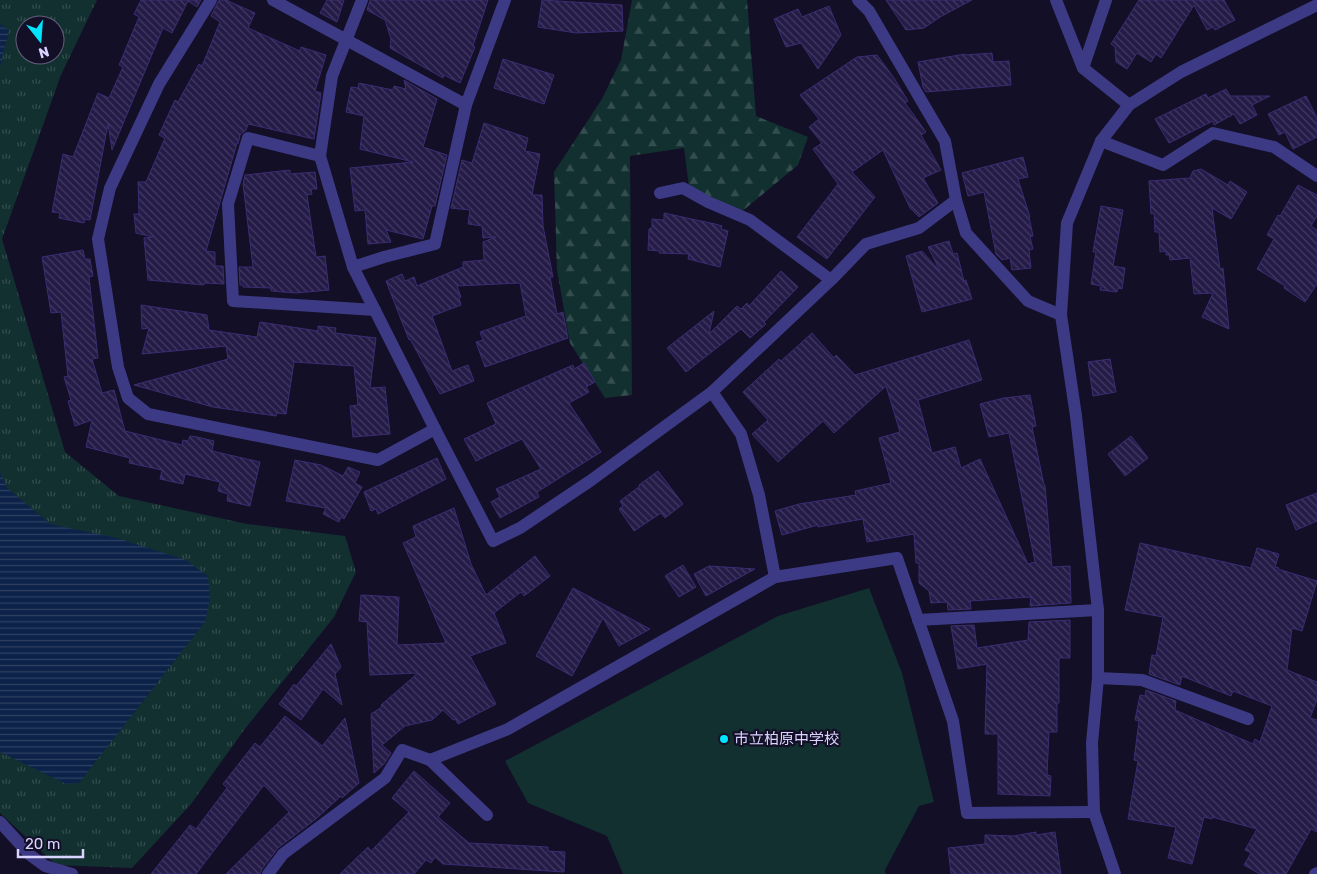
<svg xmlns="http://www.w3.org/2000/svg" width="1317" height="874" viewBox="0 0 1317 874" font-family="Rubik,'Noto Sans JP',sans-serif">
<defs>
<pattern id="grass-tufts" width="24" height="20" patternUnits="userSpaceOnUse" patternTransform="scale(1.25)"><rect width="24" height="20" fill="#12302f"/><path d="M3 7l-1-3M5 7V3M7 7l1-3M15 17l-1-3M17 17v-4M19 17l1-3" fill="none" stroke="#344d4e"/></pattern>
<pattern id="forest-firs" width="22" height="20" patternUnits="userSpaceOnUse" patternTransform="scale(1.25)"><rect width="22" height="20" fill="#12302f"/><path d="M5 1l3.5 6h-7zM16 11l3.5 6h-7z" fill="#344d4e"/></pattern>
<pattern id="water-rules" width="6" height="5" patternUnits="userSpaceOnUse" patternTransform="scale(1.25)"><rect width="6" height="5" fill="#0c2248"/><path d="M0 2.5h6" fill="none" stroke="#2f4163"/></pattern>
<pattern id="building-back-hatch" width="6" height="6" patternUnits="userSpaceOnUse" patternTransform="scale(1.25)"><rect width="6" height="6" fill="#241b47"/><path d="M-1 5l2 2M0 0l6 6M5-1l2 2" fill="none" stroke="#433b63"/></pattern>
</defs>
<rect width="100%" height="100%" fill="#130f26"/>
<path fill="url(#grass-tufts)" fill-rule="evenodd" d="M0,0H97L61,75L2,239L65,452L119,496L247,524L345,536L356,572L334,617L244,730L191,804L132,868L56,865L0,813ZM25,25H55V55H25Z"/>
<polygon fill="url(#forest-firs)" points="632,0 747,0 756,116 808,137 798,165 740,213 689,187 684,148 630,156 632,395 605,398 570,343 557,270 554,172 602,99 621,60"/>
<polygon fill="#12302f" points="869,588 902,673 934,802 919,806 885,870 886,874 623,874 607,836 528,803 505,761 778,616"/>
<g fill="url(#water-rules)">
<polygon points="1,24 9,31 0,67 0,25"/>
<polygon points="0,472 7,488 50,524 117,538 186,560 208,576 210,599 205,622 79,783 66,784 0,752"/>
</g>
<g fill="url(#building-back-hatch)" stroke="#3b2d73">
<polygon points="141,0 201,0 197,7 188,1 172,33 163,28 112,150 108,124 90,220 85,219 84,223 59,218 60,213 52,212 63,154 73,157 98,93 109,98 123,67 119,65 139,17 134,14"/>
<polygon points="219,0 226,0 255,13 248,28 300,51 301,47 326,55 315,91 321,93 314,139 248,124 246,130 240,135 238,144 237,143 206,251 215,252 215,266 223,266 224,284 204,283 204,285 148,280 144,238 153,237 136,233 134,214 139,214 138,182 146,182 165,138 159,135 175,100 178,102 199,64 202,66 220,22 211,16"/>
<polygon points="327,0 344,0 337,22 320,13"/>
<polygon points="370,0 488,0 473,46 475,47 460,83 444,75 443,78 390,48 391,39 385,20 367,10"/>
<polygon points="542,0 622,5 623,31 576,33 538,27"/>
<polygon points="886,0 972,0 940,17 924,28 906,30"/>
<polygon points="1139,0 1224,0 1235,20 1215,30 1213,27 1207,30 1194,5 1161,58 1156,54 1151,62 1137,53 1127,69 1116,62 1115,47 1111,44"/>
<polygon points="829,6 841,35 818,69 801,43 786,47 774,19 798,9 802,17"/>
<polygon points="992,53 993,62 1009,61 1011,85 926,92 923,87 918,62 965,54 965,55"/>
<polygon points="877,55 894,78 908,101 905,103 926,132 921,135 941,170 923,178 938,203 919,217 910,208 883,150 852,172 875,197 827,259 797,237 838,184 813,149 822,143 809,127 819,119 800,95 857,57"/>
<polygon points="503,59 554,75 544,104 494,88"/>
<polygon points="404,80 437,99 423,147 447,155 435,206 432,206 423,239 386,230 391,242 368,244 365,210 355,211 350,168 413,162 360,149 364,116 346,112 351,87 358,88 359,83 393,90 394,86 406,89"/>
<polygon points="1226,89 1230,96 1270,96 1252,105 1257,115 1240,124 1234,114 1214,125 1213,121 1169,143 1155,119 1206,94 1208,98"/>
<polygon points="1306,96 1317,118 1317,137 1293,149 1285,132 1279,135 1268,114"/>
<polygon points="484,123 528,138 525,151 540,154 532,195 542,195 543,226 553,277 550,277 557,314 563,312 568,338 485,367 476,342 483,340 480,332 526,316 520,283 457,286 461,297 459,298 461,305 432,316 452,371 468,365 474,381 440,394 410,339 409,340 386,281 402,274 405,281 414,277 417,286 463,267 463,262 484,260 483,242 496,237 483,238 482,226 468,224 470,210 451,208 462,160 472,163"/>
<polygon points="1023,157 1028,177 1018,179 1030,217 1029,217 1033,236 1030,237 1033,249 1029,250 1031,268 1012,270 1010,258 1002,260 996,254 984,192 968,196 962,173"/>
<polygon points="1201,169 1228,185 1230,181 1247,192 1231,219 1212,208 1220,269 1223,268 1229,329 1202,317 1213,293 1194,294 1190,258 1170,260 1169,255 1166,255 1166,251 1160,252 1159,232 1155,232 1154,213 1151,214 1149,181 1190,178 1193,171"/>
<polygon points="290,170 290,174 315,172 317,189 311,189 312,194 307,195 316,257 325,256 329,290 296,293 271,291 271,288 243,287 243,285 240,285 239,267 253,267 243,184 245,175"/>
<polygon points="1298,185 1317,195 1317,216 1311,226 1317,230 1317,284 1305,302 1284,288 1285,286 1257,269 1274,239 1267,235 1278,215 1280,216"/>
<polygon points="1101,206 1123,210 1113,266 1125,268 1122,289 1118,288 1117,292 1100,290 1101,286 1091,284 1096,252 1093,252"/>
<polygon points="664,213 715,224 722,226 721,229 728,231 720,267 688,259 689,254 659,253 660,251 648,250 649,229 652,228 652,219 664,220"/>
<polygon points="949,241 953,254 957,253 964,281 966,280 972,299 922,312 906,256 922,251 940,271 928,247"/>
<polygon points="83,250 85,259 90,259 93,276 89,277 98,358 92,359 102,393 114,390 125,431 182,445 183,440 188,441 190,436 197,437 214,441 212,451 260,462 250,506 227,501 228,494 218,491 220,482 185,474 183,484 160,479 162,470 129,463 130,458 86,447 92,420 75,426 68,401 71,400 64,377 68,376 61,312 51,313 42,257"/>
<polygon points="781,271 798,287 764,322 766,324 750,338 741,329 686,372 667,348 714,311 709,334 737,306 741,309 747,303 749,306"/>
<polygon points="141,305 207,315 209,330 257,337 260,322 318,331 318,326 336,328 335,333 376,338 370,388 385,387 390,434 353,437 350,406 358,405 354,366 294,362 286,414 277,413 276,416 213,407 134,385 228,359 226,346 142,354 149,328 142,329"/>
<polygon points="812,333 834,358 836,355 855,375 969,340 982,380 918,400 932,453 955,447 961,468 980,459 1028,564 1035,562 1009,433 989,437 980,404 1004,398 1030,395 1036,426 1032,427 1044,485 1045,485 1052,567 1070,566 1071,603 1030,606 1031,597 970,601 971,609 948,610 947,602 931,603 929,591 919,583 919,563 916,563 914,534 867,542 863,519 818,527 818,525 782,535 775,511 799,504 856,495 855,491 891,483 879,438 900,432 886,386 834,433 823,421 778,462 752,434 768,420 743,392 779,359 781,361"/>
<polygon points="1110,359 1116,392 1093,396 1088,362"/>
<polygon points="584,363 595,382 586,387 589,392 569,403 601,452 537,492 539,497 500,518 491,502 500,497 496,489 541,469 522,439 476,461 464,439 496,424 487,403 573,365 574,369"/>
<polygon points="1131,436 1148,458 1125,476 1108,454"/>
<polygon points="437,458 446,479 378,514 376,509 371,511 364,492"/>
<polygon points="295,460 321,465 343,476 348,467 360,472 355,483 362,487 344,519 341,517 339,522 323,514 326,508 286,501"/>
<polygon points="658,471 683,504 665,518 661,513 634,531 619,509 623,506 620,501 640,486 639,485"/>
<polygon points="1317,493 1317,521 1296,530 1286,505"/>
<polygon points="454,508 471,564 486,595 535,556 550,576 524,596 521,592 494,613 506,643 470,656 496,704 458,724 455,719 453,720 443,710 432,720 405,726 382,745 391,753 384,764 374,773 371,714 382,707 381,705 418,673 370,675 367,622 359,621 361,595 399,597 397,645 446,643 403,543 416,537 413,526"/>
<polygon points="1140,543 1251,568 1257,548 1279,554 1275,567 1279,568 1278,569 1317,581 1302,631 1292,628 1287,670 1317,682 1317,700 1310,718 1317,720 1317,832 1311,829 1286,874 1260,874 1244,865 1251,853 1245,850 1257,829 1212,817 1212,819 1204,817 1192,864 1168,858 1176,827 1128,819 1138,761 1134,760 1139,721 1135,720 1140,695 1145,696 1146,690 1176,701 1175,710 1253,744 1255,739 1260,742 1272,706 1233,691 1231,696 1182,676 1180,685 1149,674 1152,655 1156,656 1163,617 1125,610"/>
<polygon points="683,565 696,587 679,597 665,576"/>
<polygon points="709,566 755,569 706,596 694,574"/>
<polygon points="573,588 650,629 619,646 603,618 572,676 536,656"/>
<polygon points="1070,620 1070,658 1059,658 1059,703 1057,703 1057,732 1049,732 1047,775 1051,776 1050,796 998,794 998,734 985,734 987,664 958,669 951,626 974,625 977,648 1028,640 1029,622"/>
<polygon points="331,644 341,667 335,674 342,705 323,689 301,720 279,704 294,684 296,686"/>
<polygon points="285,716 322,746 345,718 359,783 342,798 341,796 317,818 278,848 262,869 260,874 226,874 289,812 264,785 196,874 151,874 190,825 196,829 227,788 223,784 255,743 260,747"/>
<polygon points="414,771 450,803 438,817 469,843 548,847 548,851 565,852 564,872 443,864 435,857 431,863 426,860 414,874 340,874 368,847 371,851 409,812 392,798"/>
<polygon points="1036,832 1036,835 1055,832 1061,874 951,874 948,848 985,844 985,835 1013,836"/>
</g>
<g fill="none" stroke-linecap="round" stroke-linejoin="round">
<g stroke="#3d3a85" stroke-width="12">
<polyline points="211,0 159,84 110,188 98,239 118,367 128,398 148,414 378,460 435,429 493,541 520,528 590,481 712,392 741,434 759,495 775,577"/>
<polyline points="273,0 466,105"/>
<polyline points="362,0 332,76 320,156 353,267 435,429"/>
<polyline points="858,0 869,11 945,141 956,200 966,233 1028,301 1061,315"/>
<polyline points="1083,68 1106,0"/>
<polyline points="1101,141 1163,165 1213,133 1274,147 1317,176"/>
<polyline points="320,156 248,138 228,204 233,301 375,310"/>
<polyline points="660,193 683,188 708,202 750,220 831,280"/>
<polyline points="353,267 384,257 435,244 466,105 505,0"/>
<polyline points="712,392 831,280 866,244 919,228 956,200"/>
<polyline points="918,620 1098,610"/>
<polyline points="1098,678 1142,680 1248,719"/>
<polyline points="487,815 430,760 508,729 775,577 897,558 953,721 967,813 1094,812"/>
<polyline points="0,822 30,855 45,866 72,874"/>
<polyline points="268,874 283,854 385,778 402,750 430,760"/>
<polyline points="1315,874 1317,873"/>
</g>
<g stroke="#3d3a85" stroke-width="12">
<polyline points="1056,0 1083,68 1129,105"/>
<polyline points="1115,874 1094,812 1092,743 1098,678 1098,610 1076,416 1061,315 1067,223 1101,141 1129,105 1181,72 1317,5"/>
</g>
</g>
<circle fill="#00e5ff" stroke="#130f26" stroke-width="2" cx="724" cy="739" r="5"/>
<g text-anchor="middle" dominant-baseline="central" stroke-width="4.5" stroke-linejoin="round" paint-order="stroke">
<g font-size="15" fill="#d9d4ff" stroke="#130f26" text-anchor="start">
<text x="734" y="739">市立柏原中学校</text>
</g>
</g>
<g transform="translate(40 40) rotate(163)"><circle r="24" fill="#130f26" stroke="#625e7d"/>
<path d="M0-4L9 19L0 12L-9 19Z" fill="#00e5ff"/>
<text y="-8" font-size="14" font-weight="bold" text-anchor="middle" fill="#d9d4ff">N</text>
</g>
<path d="M18 849v8h65v-8" fill="none" stroke="#d9d4ff" stroke-width="2.5"/>
<text x="25" y="849" font-size="15" fill="#d9d4ff" stroke="#130f26" stroke-width="4" paint-order="stroke">20 m</text>
</svg>
